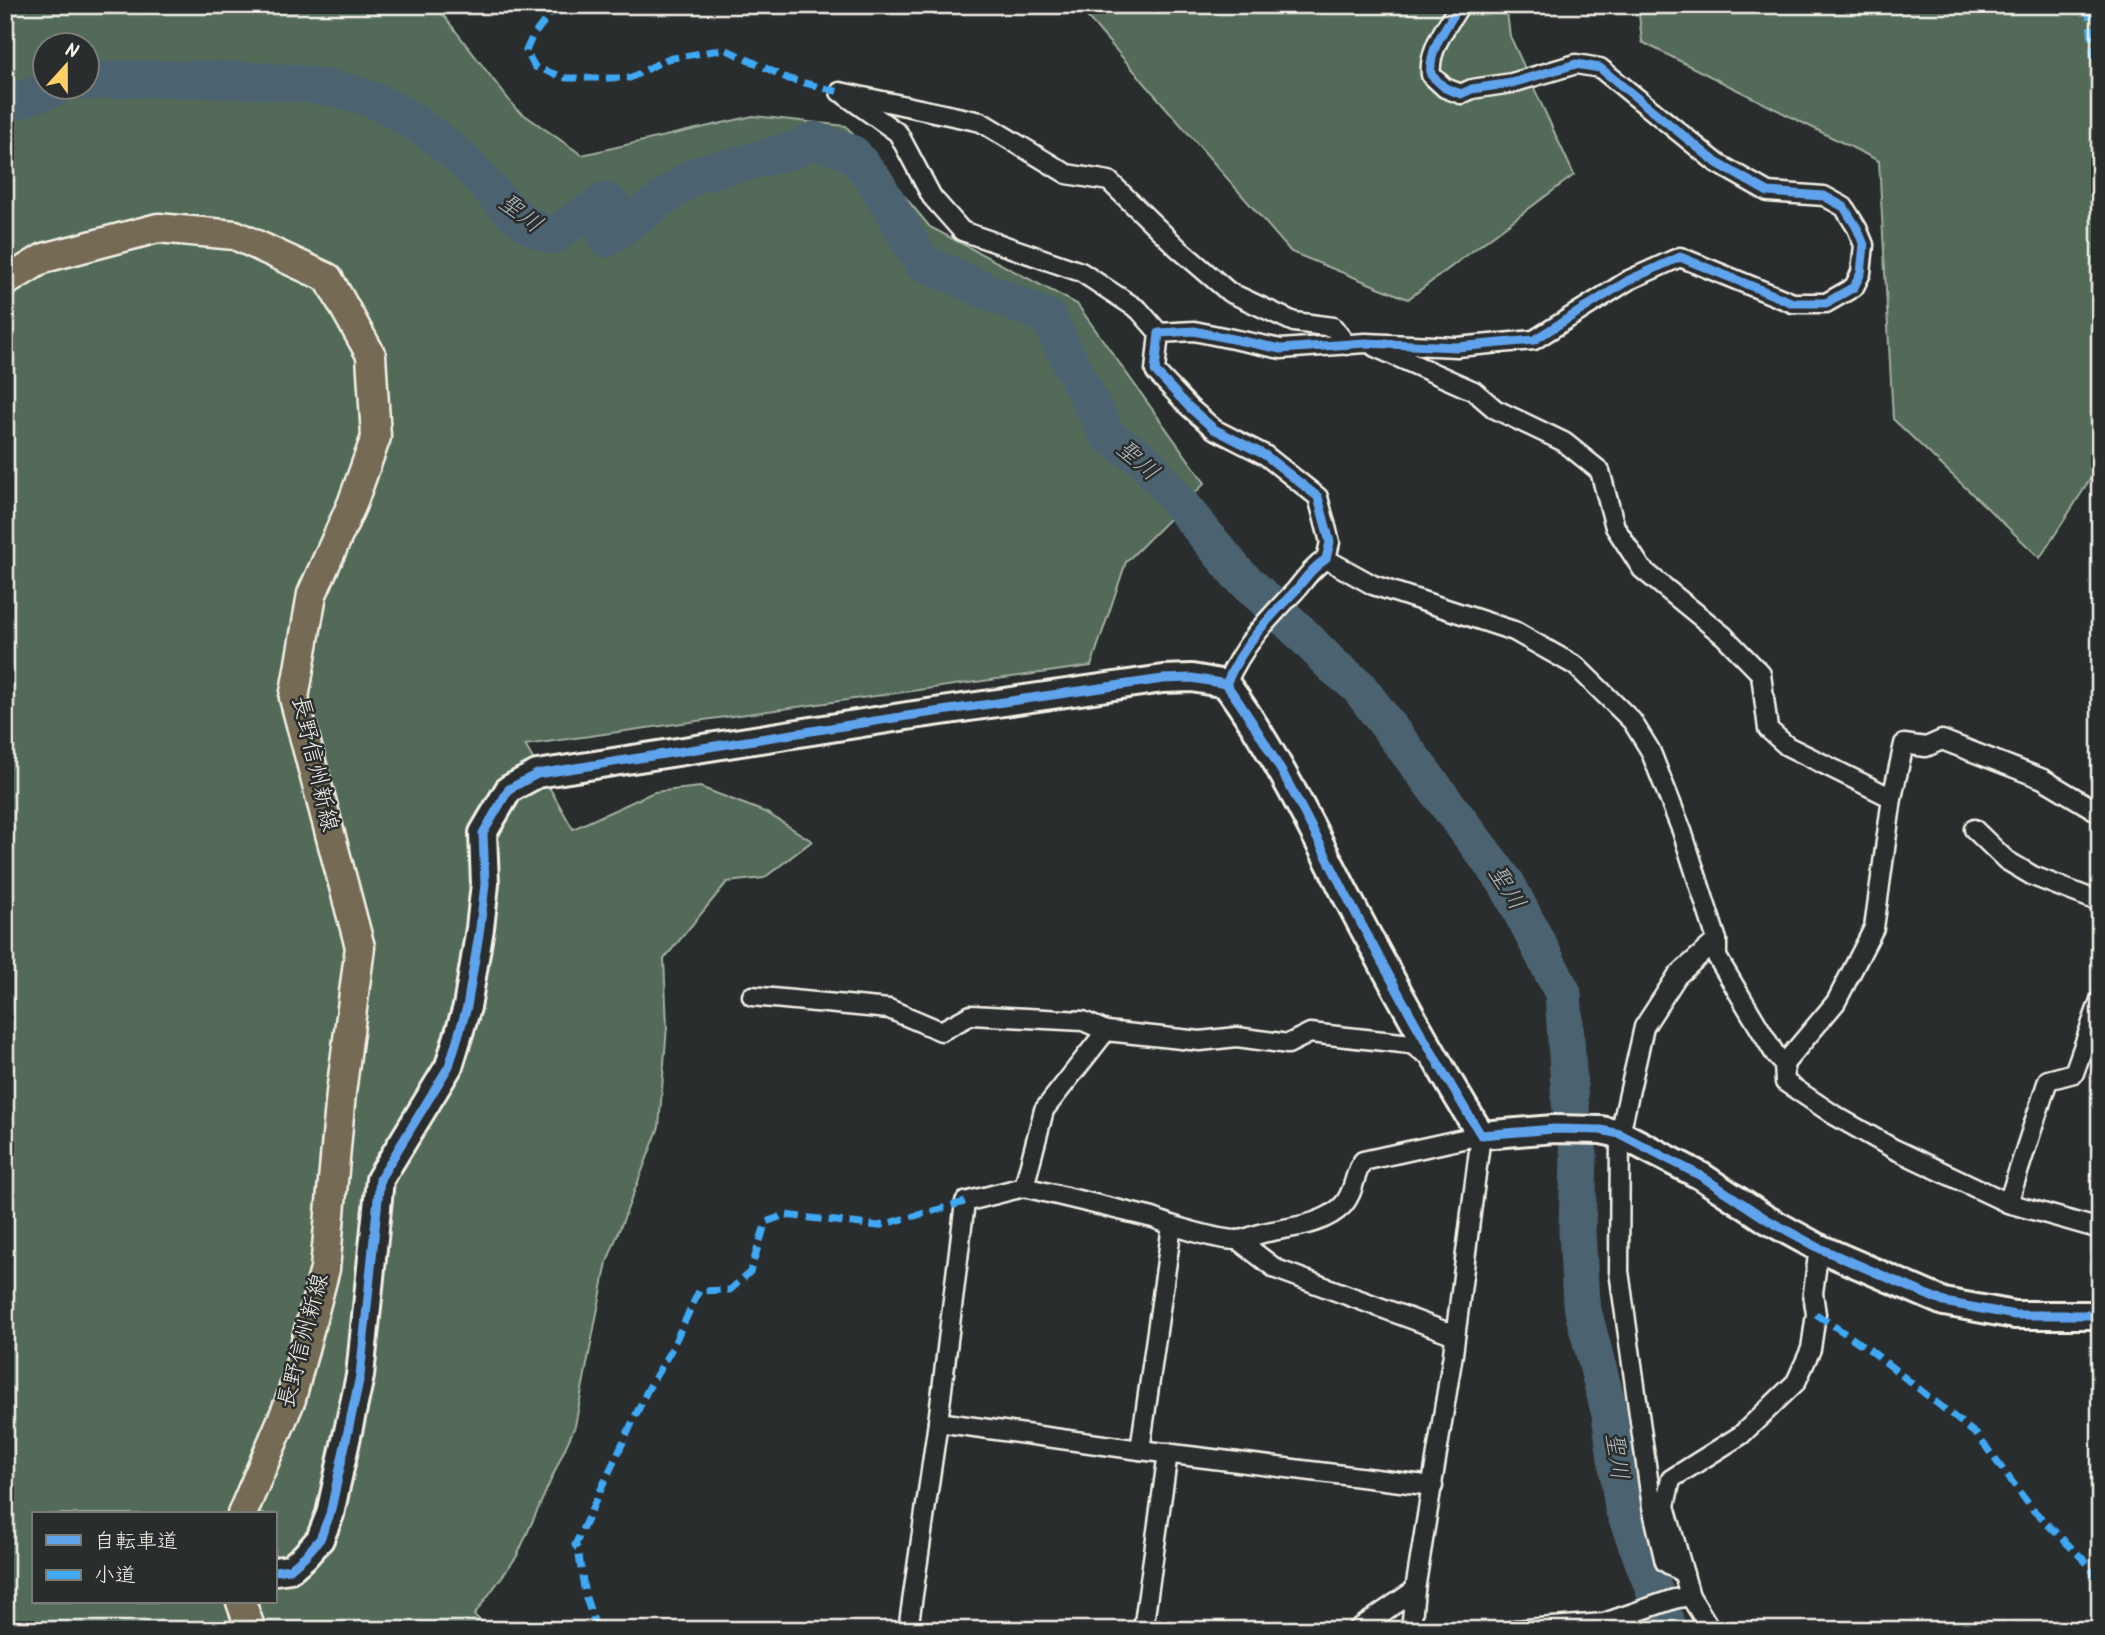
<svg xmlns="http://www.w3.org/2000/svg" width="2105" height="1635" viewBox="0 0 2105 1635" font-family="Kalam,'Klee One',sans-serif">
<rect width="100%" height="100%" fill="#2a2d2e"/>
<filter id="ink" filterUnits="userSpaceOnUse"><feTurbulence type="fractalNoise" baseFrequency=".0143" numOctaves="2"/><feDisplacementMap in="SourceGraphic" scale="14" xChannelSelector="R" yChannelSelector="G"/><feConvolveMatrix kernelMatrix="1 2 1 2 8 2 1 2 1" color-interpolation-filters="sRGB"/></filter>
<g filter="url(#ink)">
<g fill="#526b59" stroke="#a3aea0" stroke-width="2" fill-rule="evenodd">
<path d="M5,5H439L441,12L516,109L582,155L753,116L846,126L930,227L1077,304L1205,483L1126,562L1091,666L525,745L573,829L654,792L700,787L767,813L812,841L764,878L727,882L664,959L667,1026L659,1127L607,1262L575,1426L517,1556L474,1615L491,1630H5ZM46,46H88V88H46ZM33,1514H275V1602H33Z"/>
<polygon points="1077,5 1506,5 1510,36 1574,175 1408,299 1291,252"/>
<polygon points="1638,5 2100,5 2100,464 2040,558 1893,419 1879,161 1642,42"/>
</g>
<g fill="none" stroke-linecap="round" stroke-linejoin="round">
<g stroke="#4c6370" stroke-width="37">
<path d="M88,82C123,77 158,79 193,79C246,80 318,80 367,98C399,109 427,130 453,151C487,179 507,222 552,236L605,200L612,205L606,239L695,175L794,150L814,140L853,154L875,181L922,262L1048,318L1107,435L1144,460L1237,573L1301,633L1332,665L1358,686L1507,884L1563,993L1570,1102L1579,1155L1577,1231L1581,1303L1610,1414L1623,1508L1669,1630"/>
<polyline points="5,105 56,88"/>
</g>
<defs>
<g id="street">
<polyline points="840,92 981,122 1067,174 1109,181 1179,249 1229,292 1294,322 1333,327 1347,345"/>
<polyline points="846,96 898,133 932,197 962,231 1081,272 1139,310 1159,333"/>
<polyline points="1375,347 1474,391 1495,409 1564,442 1600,471 1615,527 1642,569 1724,636 1761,674 1768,729 1787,746 1892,798"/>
<polyline points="1326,559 1373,585 1514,631 1576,666 1632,721 1650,750 1682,831 1717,940"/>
<path d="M1226,684C1243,645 1266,621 1295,591C1305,579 1312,568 1326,559L1330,542L1318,497L1265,455L1214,429L1189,407L1155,371L1159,333L1194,331L1281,349L1365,343L1457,347L1534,340L1629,280L1680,257L1793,303H1826L1854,287L1861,273L1864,245L1857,228L1844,207L1824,196L1768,192L1717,163L1600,68L1576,64L1512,83L1472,89L1461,94L1445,88L1431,75C1428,49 1447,26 1460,5"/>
<polyline points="2100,813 2043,779 1942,740 1926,747 1904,744 1892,798 1874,928 1836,1002 1784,1064 1785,1082 1834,1115 1894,1149 2008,1203 2100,1229"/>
<polyline points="1974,829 2006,860 2033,876 2100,902"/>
<polyline points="752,996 889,1009 941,1031 971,1015 1083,1021 1106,1031 1200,1041 1237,1037 1288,1044 1310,1033 1411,1044 1432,1058"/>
<polyline points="1024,1187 1044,1110 1106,1031"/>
<polyline points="2008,1203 2048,1080 2074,1073 2100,1000"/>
<polyline points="1238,1240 1276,1269 1455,1335"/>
<polyline points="938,1422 1140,1450 1433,1486"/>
<polyline points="1140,1450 1172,1226"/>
<polyline points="1684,1574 1665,1562 1652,1507 1619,1271 1620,1134 1644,1027 1677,976 1717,940 1717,957 1775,1054 1784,1064"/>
<path d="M908,1630L938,1422L965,1202L1024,1187L1153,1218C1172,1226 1217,1240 1237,1240C1245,1240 1254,1235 1263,1233C1289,1227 1323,1226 1343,1205C1355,1192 1353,1175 1363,1161L1481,1135L1453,1354L1415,1590L1411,1630"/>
<polyline points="1143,1630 1168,1453"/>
<polyline points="1357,1630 1415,1590"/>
<polyline points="1514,1630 1604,1623 1674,1599 1690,1596"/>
<polyline points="1711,1630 1690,1596 1665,1506 1671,1479 1741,1435 1796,1382 1811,1349 1816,1314 1813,1293 1819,1248"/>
</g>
<path id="secondary" d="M275,1571L290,1569L305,1556L320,1539L330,1514L360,1376L380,1179L449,1066L467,1007L480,928L485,884L483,833L509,789L537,774L907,716L1163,679L1192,678L1226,684C1273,748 1309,822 1345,893C1388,975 1432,1056 1481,1135L1554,1129L1601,1130L1620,1134L1701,1176L1766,1219L1819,1248L1944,1302L2015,1315H2100"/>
<g id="primary">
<polyline points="5,282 44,258 158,228 235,235 328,278 371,355 376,437 352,504 312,594 294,698 360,947 341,1093 325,1269 291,1399 242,1514"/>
<polyline points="241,1602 251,1630"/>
</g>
</defs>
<use href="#street" stroke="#f4f1e8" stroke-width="23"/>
<use href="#secondary" stroke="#f4f1e8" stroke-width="32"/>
<use href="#primary" stroke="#f4f1e8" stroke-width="33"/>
<use href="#street" stroke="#2a2d2e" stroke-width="18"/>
<use href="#secondary" stroke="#2a2d2e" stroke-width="26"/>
<use href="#primary" stroke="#746b52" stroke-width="28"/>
<g stroke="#3fa9f5" stroke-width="7" stroke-dasharray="14 7" stroke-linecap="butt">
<polyline points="557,5 532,37 526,51 535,67 566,78 630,78 667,59 725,49 789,79 840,92"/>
<polyline points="2088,5 2094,58 2100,61"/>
<polyline points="1816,1314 1870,1350 1977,1435 2033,1510 2089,1565 2100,1584"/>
<polyline points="597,1630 585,1595 578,1549 575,1545 647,1391 671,1350 699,1291 730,1290 750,1272 766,1222 785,1215 878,1226 965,1202"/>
</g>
<defs>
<g id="cycleway">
<path d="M1226,684C1243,645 1266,621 1295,591C1305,579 1312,568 1326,559L1330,542L1318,497L1265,455L1214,429L1189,407L1155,371L1159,333L1194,331L1281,349L1365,343L1457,347L1534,340L1629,280L1680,257L1793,303H1826L1854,287L1861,273L1864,245L1857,228L1844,207L1824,196L1768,192L1717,163L1600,68L1576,64L1512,83L1472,89L1461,94L1445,88L1431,75C1428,49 1447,26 1460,5"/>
<path d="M275,1571L290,1569L305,1556L320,1539L330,1514L360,1376L380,1179L449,1066L467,1007L480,928L485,884L483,833L509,789L537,774L907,716L1163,679L1192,678L1226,684C1273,748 1309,822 1345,893C1388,975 1432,1056 1481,1135L1554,1129L1601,1130L1620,1134L1701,1176L1766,1219L1819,1248L1944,1302L2015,1315H2100"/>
</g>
</defs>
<use href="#cycleway" stroke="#2a2d2e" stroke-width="13"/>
<use href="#cycleway" stroke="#60a3ed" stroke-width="9"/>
</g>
</g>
<g text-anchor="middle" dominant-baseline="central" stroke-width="5" stroke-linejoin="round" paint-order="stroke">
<g font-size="23" fill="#f4f1e8" stroke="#2a2d2e">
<text transform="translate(314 764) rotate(77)">長野信州新線</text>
<text transform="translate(304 1341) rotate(-75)">長野信州新線</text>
</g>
<g font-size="24" font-style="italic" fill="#b1b8b8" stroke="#2a2d2e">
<text transform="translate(520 214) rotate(37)">聖川</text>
<text transform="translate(1137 461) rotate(41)">聖川</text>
<text transform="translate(1506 888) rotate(58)">聖川</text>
<text transform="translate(1616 1456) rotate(82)">聖川</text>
</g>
</g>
<rect width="2105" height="1635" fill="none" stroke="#2a2d2e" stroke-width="28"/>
<rect x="14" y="14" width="2077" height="1607" fill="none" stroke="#f4f1e8" stroke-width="2.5" filter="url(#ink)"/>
<rect x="32" y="1512" width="245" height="91" fill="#2a2d2e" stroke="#7b7b78" stroke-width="2"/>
<rect x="46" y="1535" width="35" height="10" fill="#60a3ed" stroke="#7b7b78" stroke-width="2"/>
<text x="94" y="1548" font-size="21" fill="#f4f1e8">自転車道</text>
<rect x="46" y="1570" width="35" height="10" fill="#3fa9f5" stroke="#7b7b78" stroke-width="2"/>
<text x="94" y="1582" font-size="21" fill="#f4f1e8">小道</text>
<g transform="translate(66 66) rotate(21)"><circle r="33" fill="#2a2d2e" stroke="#7b7b78" stroke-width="2"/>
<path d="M0-5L12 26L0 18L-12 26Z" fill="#ffd166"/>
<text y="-10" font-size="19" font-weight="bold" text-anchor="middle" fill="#f4f1e8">N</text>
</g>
</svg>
